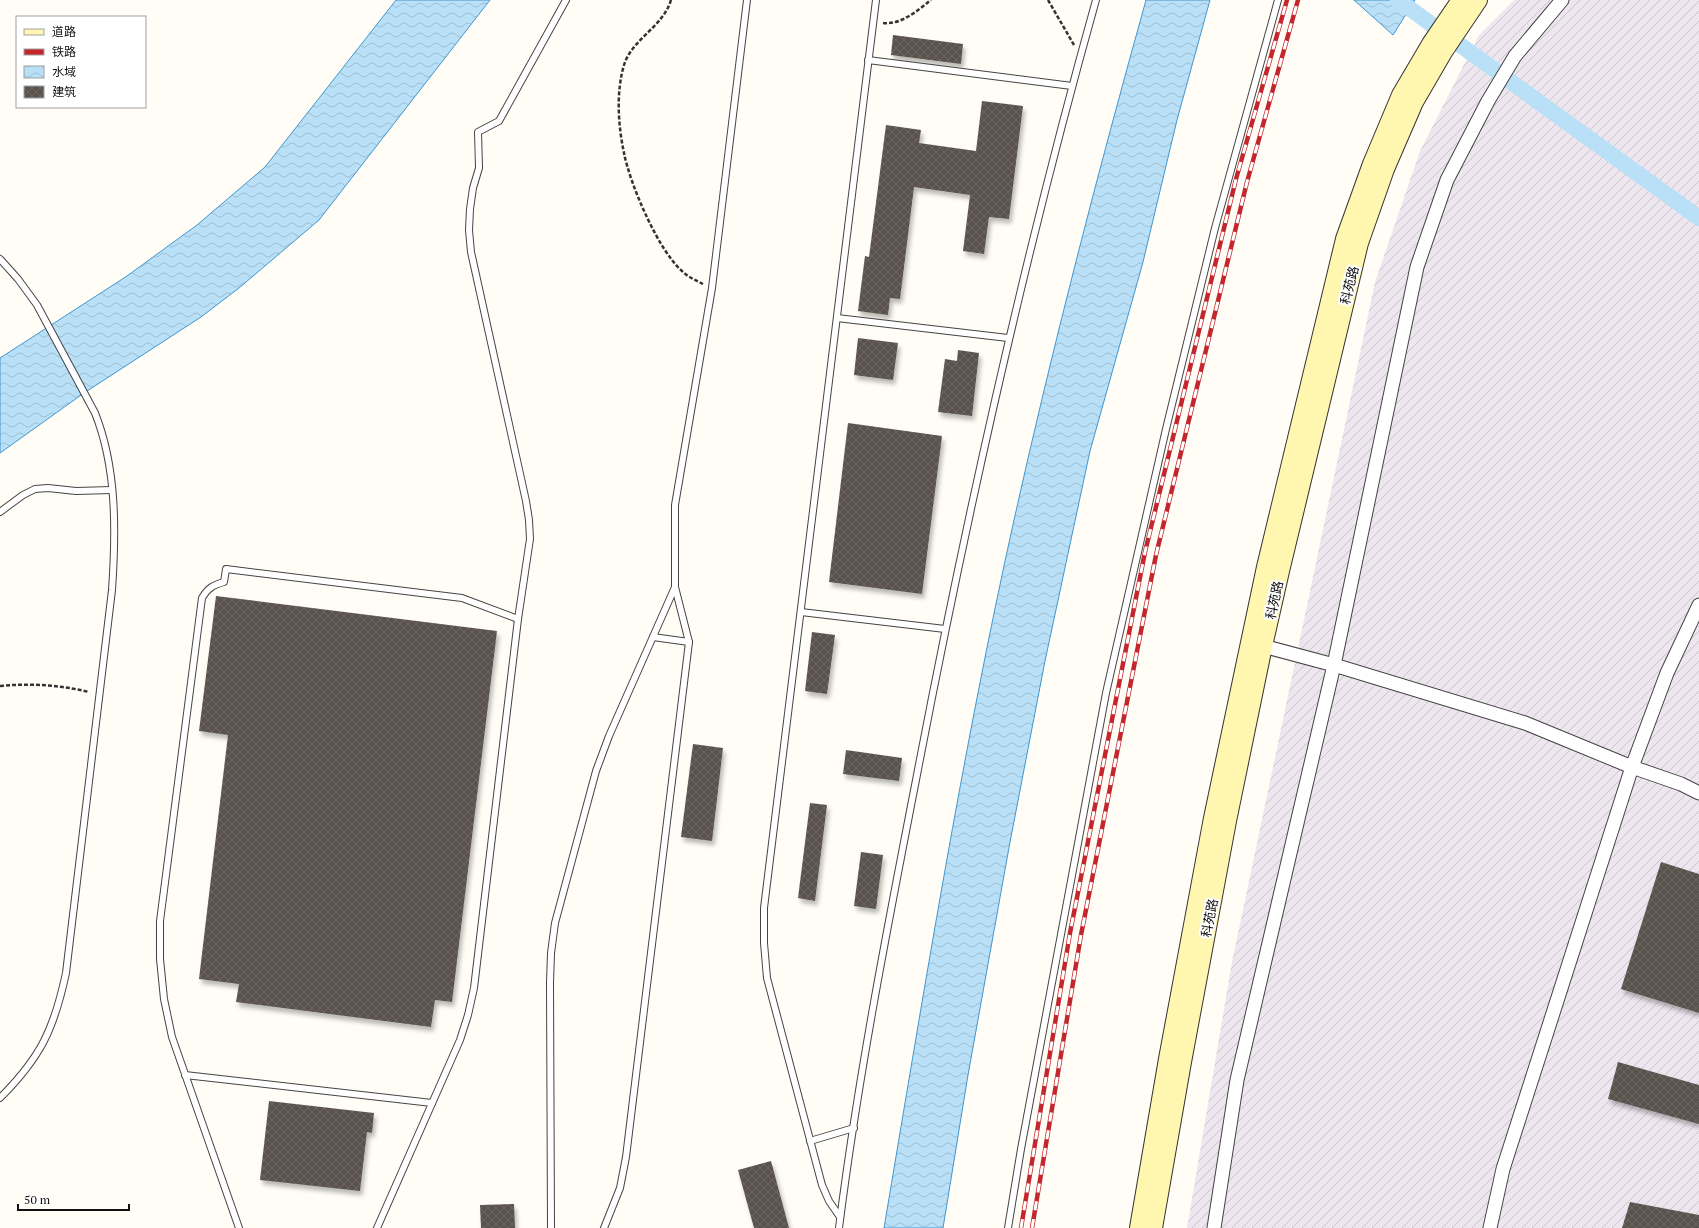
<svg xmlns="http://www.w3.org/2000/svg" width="1699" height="1228" viewBox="0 0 1699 1228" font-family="'PT Serif','Noto Sans SC',serif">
<defs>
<pattern id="industrial-furrows" width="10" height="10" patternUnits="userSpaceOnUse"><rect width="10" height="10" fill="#eee6ef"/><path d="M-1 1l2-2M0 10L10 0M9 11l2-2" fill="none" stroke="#cbc4cc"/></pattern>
<pattern id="water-waves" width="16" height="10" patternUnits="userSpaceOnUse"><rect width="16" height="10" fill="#b9e0f7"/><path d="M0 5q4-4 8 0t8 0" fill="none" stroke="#9ebfd3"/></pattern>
<pattern id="building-cross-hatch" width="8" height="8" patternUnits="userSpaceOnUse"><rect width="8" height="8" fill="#5a524d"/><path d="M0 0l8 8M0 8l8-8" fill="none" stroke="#6d6662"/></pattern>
<filter id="shadow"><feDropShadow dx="2.5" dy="4.5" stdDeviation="2" flood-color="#0004"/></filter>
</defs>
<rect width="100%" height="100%" fill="#fffdf5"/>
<polygon fill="url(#industrial-furrows)" points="1514,0 1699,0 1699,1228 1187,1228 1232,962 1375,282 1420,151 1479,35"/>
<g fill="url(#water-waves)" stroke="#3f96cf">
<polygon points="396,0 490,0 319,220 239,288 201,317 84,393 0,453 0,358 127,276 197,225 265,167"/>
<path d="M1146,0H1210L1177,120L1143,262L1090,451L1045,661L1010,842L968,1075L943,1228H884C924,991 962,754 1014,520C1053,345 1098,172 1146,0Z"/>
<polygon points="1354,0 1415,0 1393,35"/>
</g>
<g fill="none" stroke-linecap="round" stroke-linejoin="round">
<polyline stroke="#b9e0f7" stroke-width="16" points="1398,0 1699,218"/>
</g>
<g fill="url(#building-cross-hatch)" filter="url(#shadow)">
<polygon points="893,35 963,44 961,64 891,55"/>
<polygon points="982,101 1023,106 1009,219 989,217 984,254 963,251 970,195 914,187 900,299 890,298 888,315 858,311 865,256 869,257 886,125 921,130 919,143 976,151"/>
<polygon points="858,338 898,343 893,380 854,375"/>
<polygon points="958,350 979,353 972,416 938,412 945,359 957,361"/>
<polygon points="848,423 942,436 922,594 829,582"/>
<polygon points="216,596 497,631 452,1002 435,1000 431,1027 236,1002 239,984 199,979 228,735 199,731"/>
<polygon points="812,632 835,635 827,694 805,691"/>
<polygon points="693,744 723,748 712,841 681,837"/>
<polygon points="846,750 902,758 899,781 843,774"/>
<polygon points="810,803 827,805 815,901 798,898"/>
<polygon points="861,852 883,855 876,909 854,906"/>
<polygon points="1661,862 1699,874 1699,1013 1621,989"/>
<polygon points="1618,1062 1699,1085 1699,1124 1608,1099"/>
<polygon points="269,1101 374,1113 372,1133 367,1132 360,1191 260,1180"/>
<polygon points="771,1161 789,1228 754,1228 738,1170"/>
<polygon points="1630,1202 1699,1215 1699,1228 1622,1228"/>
<polygon points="514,1204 515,1228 481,1228 480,1205"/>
</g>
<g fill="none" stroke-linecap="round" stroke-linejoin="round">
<defs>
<g id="lane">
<polyline points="868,60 1072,86"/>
<path d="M0,259L18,279L37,305L95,413C117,468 116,532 112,590L66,973C54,1029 41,1057 0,1098"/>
<polyline points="837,318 1008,338"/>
<polyline points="0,512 23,495 35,489 48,488 76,491 112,490"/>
<polyline points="801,612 945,629"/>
<polyline points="653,637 689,642"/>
<polyline points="185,1075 432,1103"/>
<polyline points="810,1141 854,1128"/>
<polyline points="840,1217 829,1201 822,1185 767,978 764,943 764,908 876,0"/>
<path d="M239,1228L172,1037L164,999L160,959V921L202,598C208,588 213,585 224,582L226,569L462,598L518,619"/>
<polyline points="377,1228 460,1040 468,1015 474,988 518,619 530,539 529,520 526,501 471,252 469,230 470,209 473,188 479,168 478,132 499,121 566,0"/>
<polyline points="551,1228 550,983 551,953 555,923 596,771 609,736 675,587 675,505 712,288 747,0"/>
<polyline points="604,1228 620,1188 626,1157 689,642 675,587"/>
<path d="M839,1228C858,1078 887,929 916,780C966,518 1024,257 1096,0"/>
<polyline points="1008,1228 1021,1149 1106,693 1166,429 1215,228 1278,0"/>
</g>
<g id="street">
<polyline points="1263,646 1334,665 1525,723 1632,767 1681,784 1699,793"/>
<polyline points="1214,1228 1237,1080 1334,665 1417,267 1447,180 1488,101 1515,56 1562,0"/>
<polyline points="1490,1228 1503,1169 1632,767 1667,673 1699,605"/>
</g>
<g id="secondary">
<polyline points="1139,1228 1168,1059 1213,818 1266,567 1345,239 1372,164 1401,95 1431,44 1461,0"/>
<polyline points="1153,1228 1182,1062 1227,821 1263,646 1280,571 1359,243 1385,169 1414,102 1443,52 1478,0"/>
</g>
</defs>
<use href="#lane" stroke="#444" stroke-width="8"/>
<use href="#street" stroke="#444" stroke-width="15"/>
<use href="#secondary" stroke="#333" stroke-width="20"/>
<g stroke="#333" stroke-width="2.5" stroke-dasharray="4 2" stroke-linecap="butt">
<path d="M671,0C663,27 632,39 624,65C616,92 618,125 624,153C630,184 658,250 682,271C688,277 695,280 703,284"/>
<polyline points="1048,0 1074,45"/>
<path d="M883,23C901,25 917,11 931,0"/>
<path d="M0,686C31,683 60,685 89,692"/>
</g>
<use href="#lane" stroke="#fff" stroke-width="6"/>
<use href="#street" stroke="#fff" stroke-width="13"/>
<use href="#secondary" stroke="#fff6b0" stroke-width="18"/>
<defs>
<g id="rail">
<polyline points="1021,1228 1070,933 1145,552 1236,179 1287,0"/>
<polyline points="1032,1228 1081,935 1156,555 1247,182 1298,0"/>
</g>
</defs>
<use href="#rail" stroke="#c4262e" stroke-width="4.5"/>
<use href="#rail" stroke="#fff" stroke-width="3" stroke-dasharray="9" stroke-linecap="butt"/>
</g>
<g text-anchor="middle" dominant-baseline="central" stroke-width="4" stroke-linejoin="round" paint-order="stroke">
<g font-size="13" fill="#111" stroke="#fff">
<text transform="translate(1349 285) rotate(-76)">科苑路</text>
<text transform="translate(1274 600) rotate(-78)">科苑路</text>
<text transform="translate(1209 918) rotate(-79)">科苑路</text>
</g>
</g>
<rect x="16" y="16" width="130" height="92" fill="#ffffff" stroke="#a0a0a0"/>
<rect x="24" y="29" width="20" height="6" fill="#fff6b0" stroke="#a0a0a0"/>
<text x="52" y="36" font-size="12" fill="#111111">道路</text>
<rect x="24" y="49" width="20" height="6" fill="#c4262e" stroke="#a0a0a0"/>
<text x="52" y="56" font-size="12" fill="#111111">铁路</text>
<rect x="24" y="66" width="20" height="12" fill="url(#water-waves)" stroke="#a0a0a0"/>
<text x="52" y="76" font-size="12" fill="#111111">水域</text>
<rect x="24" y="86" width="20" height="12" fill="url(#building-cross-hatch)" stroke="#a0a0a0"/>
<text x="52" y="96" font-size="12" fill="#111111">建筑</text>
<path d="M18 1204v6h111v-6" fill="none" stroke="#111111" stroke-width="2"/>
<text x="24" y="1204" font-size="12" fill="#111111" stroke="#ffffff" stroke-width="3" paint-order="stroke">50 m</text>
</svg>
